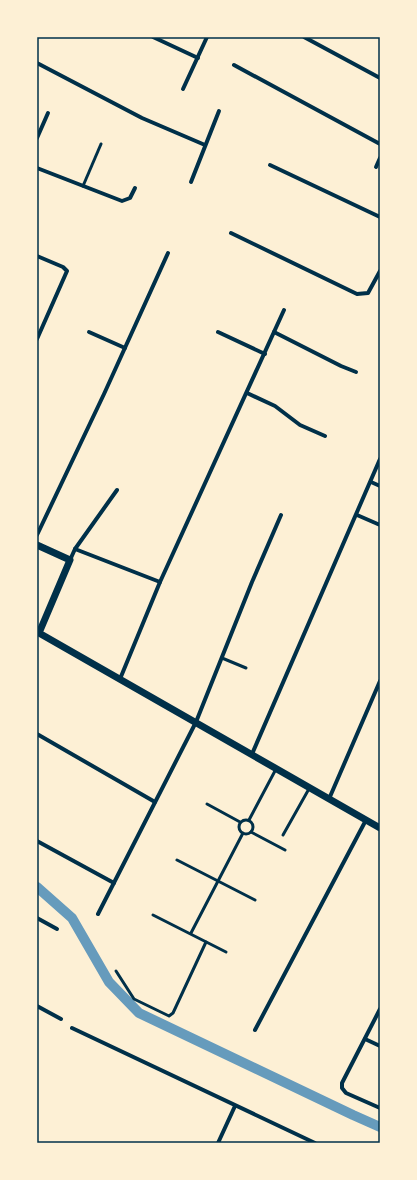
<svg xmlns="http://www.w3.org/2000/svg" width="417" height="1180" viewBox="0 0 417 1180" font-family="'Alegreya Sans',sans-serif">
<rect width="100%" height="100%" fill="#fdf0d5"/>
<g fill="none" stroke-linecap="round" stroke-linejoin="round">
<polyline stroke="#669bbc" stroke-width="10" points="37,887 72,918 109,982 139,1013 353,1115 380,1127"/>
<g stroke="#003049" stroke-width="3">
<polyline points="83,186 101,144"/>
<polyline points="222,658 246,668"/>
<polyline points="207,804 240,822"/>
<polyline points="249,820 276,769"/>
<circle cx="246" cy="827" r="7"/>
<polyline points="251,832 285,850"/>
<polyline points="283,835 310,787"/>
<polyline points="177,860 255,900"/>
<polyline points="153,915 226,952"/>
<polyline points="191,933 243,833"/>
<polyline points="116,971 134,999 169,1016 173,1013 206,942"/>
</g>
<g stroke="#003049" stroke-width="4">
<polyline points="153,37 198,58"/>
<polyline points="304,37 380,78"/>
<polyline points="37,63 142,118 205,145"/>
<polyline points="234,65 380,144"/>
<polyline points="183,89 207,37"/>
<polyline points="37,138 48,113"/>
<polyline points="270,165 380,217"/>
<polyline points="376,167 380,158"/>
<polyline points="37,168 122,201 130,198 135,188"/>
<polyline points="191,182 219,111"/>
<polyline points="231,233 357,294 368,293 380,271"/>
<polyline points="37,256 63,267 67,271 37,339"/>
<polyline points="89,332 125,348"/>
<polyline points="218,332 265,354"/>
<polyline points="274,332 341,366 356,372"/>
<polyline points="247,393 275,406 300,425 325,436"/>
<polyline points="371,482 380,486"/>
<polyline points="357,515 380,525"/>
<polyline points="37,535 104,394 168,253"/>
<polyline points="75,549 160,582"/>
<polyline points="70,560 75,549 117,490"/>
<polyline points="120,679 160,582 284,310"/>
<polyline points="37,734 155,802"/>
<polyline points="252,754 380,459"/>
<polyline points="329,799 380,681"/>
<polyline points="37,841 114,883"/>
<polyline points="98,914 196,722 252,582 281,515"/>
<polyline points="37,918 57,929"/>
<polyline points="37,1006 61,1019"/>
<polyline points="380,1009 342,1083 342,1088 346,1093 380,1108"/>
<polyline points="72,1028 315,1143"/>
<polyline points="255,1030 366,820"/>
<polyline points="365,1039 380,1046"/>
<polyline points="218,1143 235,1106"/>
</g>
<polyline stroke="#003049" stroke-width="7" points="37,545 70,560 39,633 380,828"/>
</g>
<rect width="417" height="1180" fill="none" stroke="#fdf0d5" stroke-width="76"/>
<rect x="38" y="38" width="341" height="1104" fill="none" stroke="#003049" stroke-width="1.5"/>
</svg>
